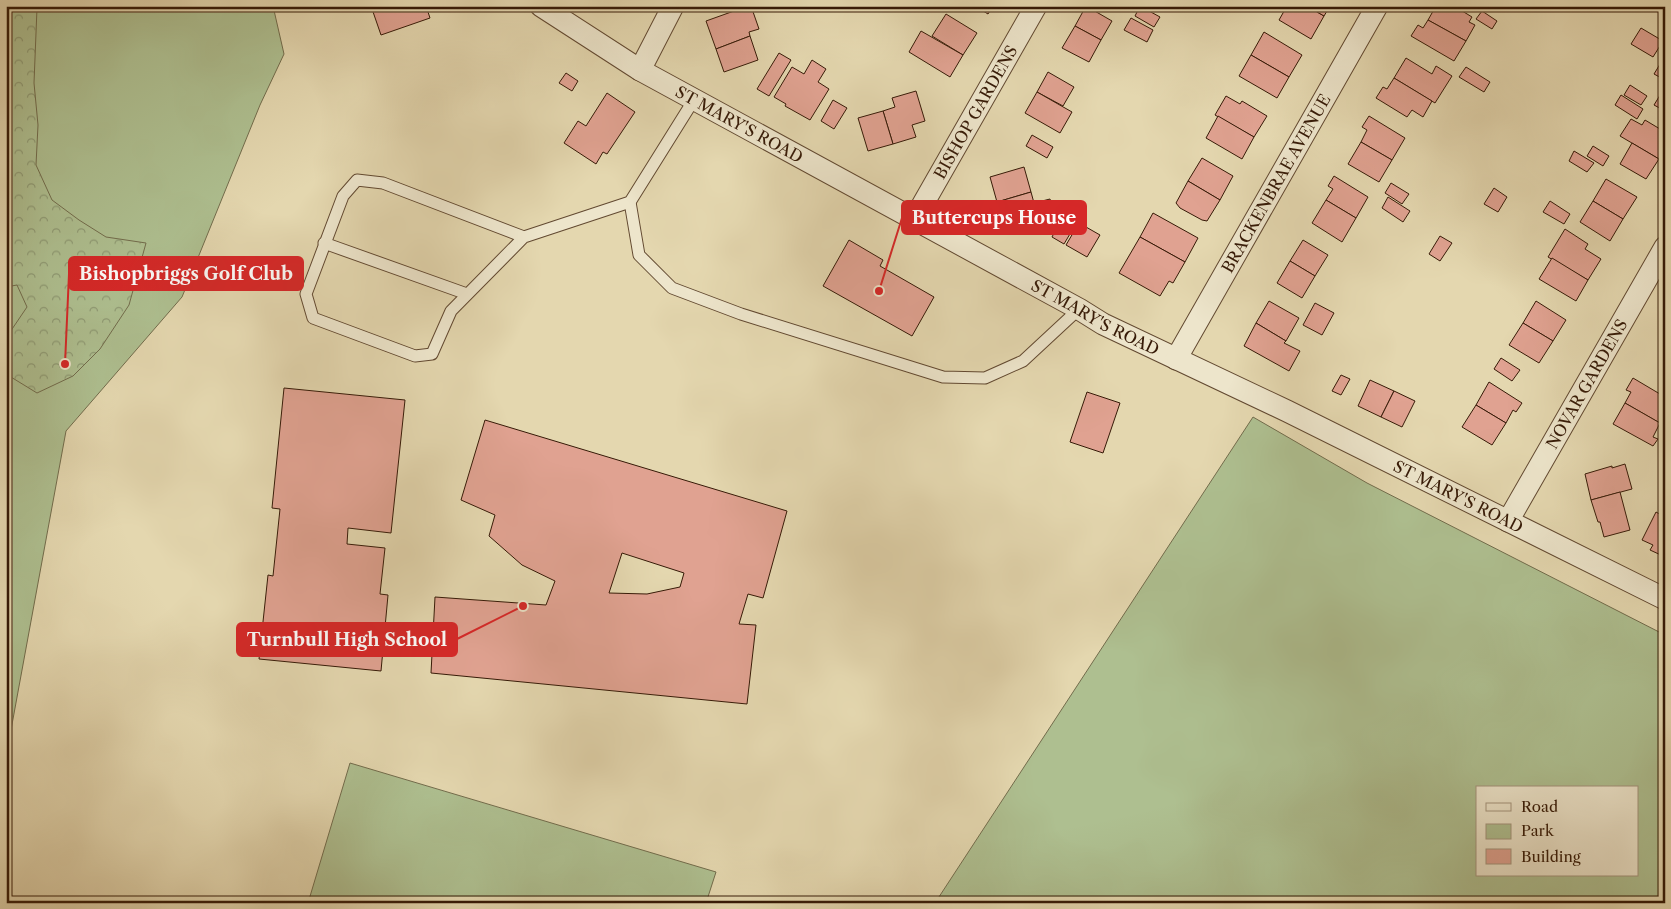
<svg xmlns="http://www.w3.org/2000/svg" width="1671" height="909" viewBox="0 0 1671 909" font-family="'Libre Caslon Text',serif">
<defs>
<pattern id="forest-crowns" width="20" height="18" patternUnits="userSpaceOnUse" patternTransform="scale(1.25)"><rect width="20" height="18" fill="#aebf90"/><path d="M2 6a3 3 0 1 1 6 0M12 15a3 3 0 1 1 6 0" fill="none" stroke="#8e9a74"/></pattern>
</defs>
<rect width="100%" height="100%" fill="#e4d7af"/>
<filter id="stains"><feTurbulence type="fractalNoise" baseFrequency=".004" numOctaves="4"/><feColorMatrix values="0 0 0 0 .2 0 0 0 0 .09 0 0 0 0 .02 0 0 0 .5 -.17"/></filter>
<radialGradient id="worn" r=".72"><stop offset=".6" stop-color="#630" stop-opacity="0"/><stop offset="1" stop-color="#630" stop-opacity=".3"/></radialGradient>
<g fill="#aebf90" stroke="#726c4c" fill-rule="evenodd">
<polygon points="6,6 273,6 284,54 260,105 182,297 66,431 6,757"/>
<path d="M1253,417L1367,483L1665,635V903H935ZM1477,788H1637V875H1477Z"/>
<polygon points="350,763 716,872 706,903 308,903"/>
</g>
<polygon fill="url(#forest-crowns)" stroke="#726c4c" points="6,6 35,6 37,8 34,83 38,125 36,165 52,200 79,220 106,237 146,243 129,305 100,349 73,376 37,393 6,374 6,338 27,307 17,285 6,287"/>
<g fill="#e0a291" stroke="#361a07" fill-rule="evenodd">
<polygon points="371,6 426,6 430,18 381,35"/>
<polygon points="748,6 751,6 759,29 749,32 750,36 716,49 706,21"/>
<polygon points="975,6 993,6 988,14"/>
<polygon points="1086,6 1112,21 1101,40 1075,26"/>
<polygon points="1140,6 1160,17 1154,27 1135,16"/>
<polygon points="1287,6 1307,6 1324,16 1311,39 1279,20"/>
<polygon points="1307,6 1330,6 1324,16"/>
<polygon points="1436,6 1454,6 1472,17 1469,22 1475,25 1466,41 1428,20"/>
<polygon points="1482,11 1497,21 1492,29 1476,19"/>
<polygon points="946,14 977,33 963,55 932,36"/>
<polygon points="1131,18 1153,30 1147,42 1124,30"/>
<polygon points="1428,20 1466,41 1454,61 1411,36 1418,25 1423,28"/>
<polygon points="1075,26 1101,40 1089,62 1062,48"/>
<polygon points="1641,28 1663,41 1653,57 1631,44"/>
<polygon points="921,31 963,55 950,77 909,52"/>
<polygon points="1264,32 1302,55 1289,77 1251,55"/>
<polygon points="750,36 758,60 724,72 716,49"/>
<polygon points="779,53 791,60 769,96 757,89"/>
<polygon points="1251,55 1289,77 1277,98 1239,76"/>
<polygon points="1665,56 1665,80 1654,74"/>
<polygon points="1406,58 1432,74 1436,66 1452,76 1435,103 1394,78"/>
<polygon points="812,60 826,69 818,82 829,89 810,120 785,106 786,104 774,97 792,67 804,74"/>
<polygon points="1466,67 1490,82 1484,92 1459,77"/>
<polygon points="1048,72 1074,87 1063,106 1037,92"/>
<polygon points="566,73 578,81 572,91 559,83"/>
<polygon points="1394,78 1432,101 1423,117 1412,110 1407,117 1376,98 1383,87 1387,89"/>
<polygon points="1630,85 1647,96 1641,105 1624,95"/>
<polygon points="1665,87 1665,111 1654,105"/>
<polygon points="916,91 925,121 912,125 916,137 893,144 883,111 895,107 892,98"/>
<polygon points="1037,92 1072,112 1060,133 1025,113"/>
<polygon points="607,93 635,112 607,154 603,152 596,164 564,143 578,121 586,126"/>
<polygon points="1621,95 1643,109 1637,119 1615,105"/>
<polygon points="1226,96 1240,104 1242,101 1267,116 1254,137 1215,115"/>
<polygon points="833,100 847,108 834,129 821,121"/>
<polygon points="883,111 893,144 868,151 858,118"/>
<polygon points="1218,116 1254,137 1242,159 1206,138"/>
<polygon points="1369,116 1405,138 1392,160 1361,142 1367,130 1362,127"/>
<polygon points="1631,119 1642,125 1645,120 1665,132 1665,149 1659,159 1620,136"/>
<polygon points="1032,135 1053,147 1047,158 1026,146"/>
<polygon points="1361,142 1392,160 1379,182 1348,164"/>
<polygon points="1632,143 1659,159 1646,179 1620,164"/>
<polygon points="1593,146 1609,156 1603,166 1587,156"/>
<polygon points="1574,151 1594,163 1587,172 1569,161"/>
<polygon points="1202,158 1233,176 1220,200 1188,181"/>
<polygon points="1024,167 1031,192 997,202 990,177"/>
<polygon points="1334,176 1368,197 1356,218 1326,200 1333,189 1328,186"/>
<polygon points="1606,179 1637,197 1623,219 1593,201"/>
<polygon points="1188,181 1220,200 1207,221 1202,220 1180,208 1176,203"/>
<polygon points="1391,183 1409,194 1402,204 1385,193"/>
<polygon points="1494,188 1507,197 1498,212 1484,204"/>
<polygon points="1031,192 1034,203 1050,199 1057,224 1038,229 1035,219 1004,227 997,202"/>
<polygon points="1388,197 1410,211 1403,222 1382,208"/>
<polygon points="1326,200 1356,218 1342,242 1312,223"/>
<polygon points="1550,201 1570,214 1564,224 1543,212"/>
<polygon points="1593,201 1623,219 1610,241 1580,222"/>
<polygon points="1153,213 1198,238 1185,262 1140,237"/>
<polygon points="1064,214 1077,222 1064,244 1052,237"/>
<polygon points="1079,223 1100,235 1087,257 1066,245"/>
<polygon points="1565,229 1588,244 1585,249 1601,259 1588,280 1548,257"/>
<polygon points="1440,236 1452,243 1440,261 1429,254"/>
<polygon points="1140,237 1185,262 1173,283 1169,281 1160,296 1119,273"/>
<polygon points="849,240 883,260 880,266 934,297 912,336 823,286"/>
<polygon points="1303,240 1328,255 1315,276 1290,261"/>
<polygon points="1552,258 1588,280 1576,301 1539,279"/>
<polygon points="1290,261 1315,276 1302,298 1277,283"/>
<polygon points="1269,301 1299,318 1286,341 1256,323"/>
<polygon points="1536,301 1566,320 1553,341 1523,323"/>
<polygon points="1315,303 1334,313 1322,335 1303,325"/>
<polygon points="1256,323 1286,341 1284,343 1300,351 1289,371 1244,346"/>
<polygon points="1523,323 1553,341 1539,363 1509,345"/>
<polygon points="1501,358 1520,370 1512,381 1494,369"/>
<polygon points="1341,375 1350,379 1341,395 1332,391"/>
<polygon points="1633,378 1665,397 1665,426 1625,403 1631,392 1626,390"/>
<polygon points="1370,380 1394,391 1381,417 1358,406"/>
<polygon points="1489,382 1522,403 1516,412 1513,410 1506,423 1476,405"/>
<polygon points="284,388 405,400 391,533 348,528 347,544 385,548 380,594 388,595 381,671 259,659 268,575 273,576 280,509 272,508"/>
<polygon points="1394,391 1415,401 1402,427 1381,417"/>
<polygon points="1087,392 1120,403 1103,453 1070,442"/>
<polygon points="1625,403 1660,423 1653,437 1658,439 1653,446 1613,424"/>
<polygon points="1476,405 1506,423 1492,445 1462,427"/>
<path d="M485,420L787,511L763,598L748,594L739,624L756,625L747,704L431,673L435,597L546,605L555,581L522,565L489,536L495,515L461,500ZM622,553L684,573L680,587L647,594L609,593Z"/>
<polygon points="1625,464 1632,489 1591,500 1585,474 1612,466 1612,468"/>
<polygon points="1620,492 1630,530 1604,537 1600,522 1598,522 1591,500"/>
<polygon points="1656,512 1665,517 1665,553 1663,556 1650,550 1653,545 1642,540"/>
</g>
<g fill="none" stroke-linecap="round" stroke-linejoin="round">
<defs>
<g id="service">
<polyline points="630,202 639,255 672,288 741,314 943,377 985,378 1023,361 1079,309"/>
<polyline points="524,237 383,183 357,180 343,196 306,294 313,318 415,356 432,354 451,311 524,237 630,202 695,98"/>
<polyline points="324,243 467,294"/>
<polyline points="1661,903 1665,898"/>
</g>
<g id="minor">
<path id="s1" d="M541,6L640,70L1079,309L1103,324L1287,411L1665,599"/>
<polyline points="640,70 673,6"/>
<path id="s2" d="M915,218L1036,6"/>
<path id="s3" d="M1176,359L1377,6"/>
<path id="s4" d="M1508,521L1665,247"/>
</g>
</defs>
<use href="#service" stroke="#624931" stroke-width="13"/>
<use href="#minor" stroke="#624931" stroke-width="23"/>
<use href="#service" stroke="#ede5cb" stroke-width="11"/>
<use href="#minor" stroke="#ede5cb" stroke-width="21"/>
</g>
<g text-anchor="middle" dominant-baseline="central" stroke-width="5" stroke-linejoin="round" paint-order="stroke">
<g font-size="16" fill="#361a07" stroke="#ede5cb">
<text stroke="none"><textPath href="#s2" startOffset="122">BISHOP GARDENS</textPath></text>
<text stroke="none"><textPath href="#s1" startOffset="231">ST MARY'S ROAD</textPath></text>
<text stroke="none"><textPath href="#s3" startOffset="202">BRACKENBRAE AVENUE</textPath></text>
<text stroke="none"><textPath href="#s1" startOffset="636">ST MARY'S ROAD</textPath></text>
<text stroke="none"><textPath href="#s4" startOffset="158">NOVAR GARDENS</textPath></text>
<text stroke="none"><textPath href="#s1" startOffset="1041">ST MARY'S ROAD</textPath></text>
</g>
</g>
<path fill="none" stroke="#d62828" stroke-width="2" d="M879 291L902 218M65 364L69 274M523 606L457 639"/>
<g fill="#d62828" stroke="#ede5cb" stroke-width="2">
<circle cx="879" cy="291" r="5"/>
<circle cx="65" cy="364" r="5"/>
<circle cx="523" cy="606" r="5"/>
</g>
<g fill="#d62828" stroke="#d62828" stroke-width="2">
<rect x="902" y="201" width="184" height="33" rx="5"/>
<rect x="69" y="257" width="234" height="33" rx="5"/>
<rect x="237" y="623" width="220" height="33" rx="5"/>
</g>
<g font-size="18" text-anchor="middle" font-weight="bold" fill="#fff">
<text x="994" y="224">Buttercups House</text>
<text x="186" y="280">Bishopbriggs Golf Club</text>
<text x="347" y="646">Turnbull High School</text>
</g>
<rect width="1671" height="909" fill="none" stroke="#e4d7af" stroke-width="25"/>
<rect x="8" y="8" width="1656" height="894" fill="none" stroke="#361a07" stroke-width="2.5"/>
<rect x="12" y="12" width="1646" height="884" fill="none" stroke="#361a07"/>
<rect x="1476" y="786" width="162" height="90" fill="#ede5cb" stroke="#a4947d"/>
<rect x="1486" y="803" width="25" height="8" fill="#ede5cb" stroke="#a4947d"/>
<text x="1521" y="812" font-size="15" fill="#361a07">Road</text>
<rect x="1486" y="824" width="25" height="15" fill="#aebf90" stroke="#a4947d"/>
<text x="1521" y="836" font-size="15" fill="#361a07">Park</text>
<rect x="1486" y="849" width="25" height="15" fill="#e0a291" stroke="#a4947d"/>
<text x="1521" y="862" font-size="15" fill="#361a07">Building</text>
<rect width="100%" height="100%" filter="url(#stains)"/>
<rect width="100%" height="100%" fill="url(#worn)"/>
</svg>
